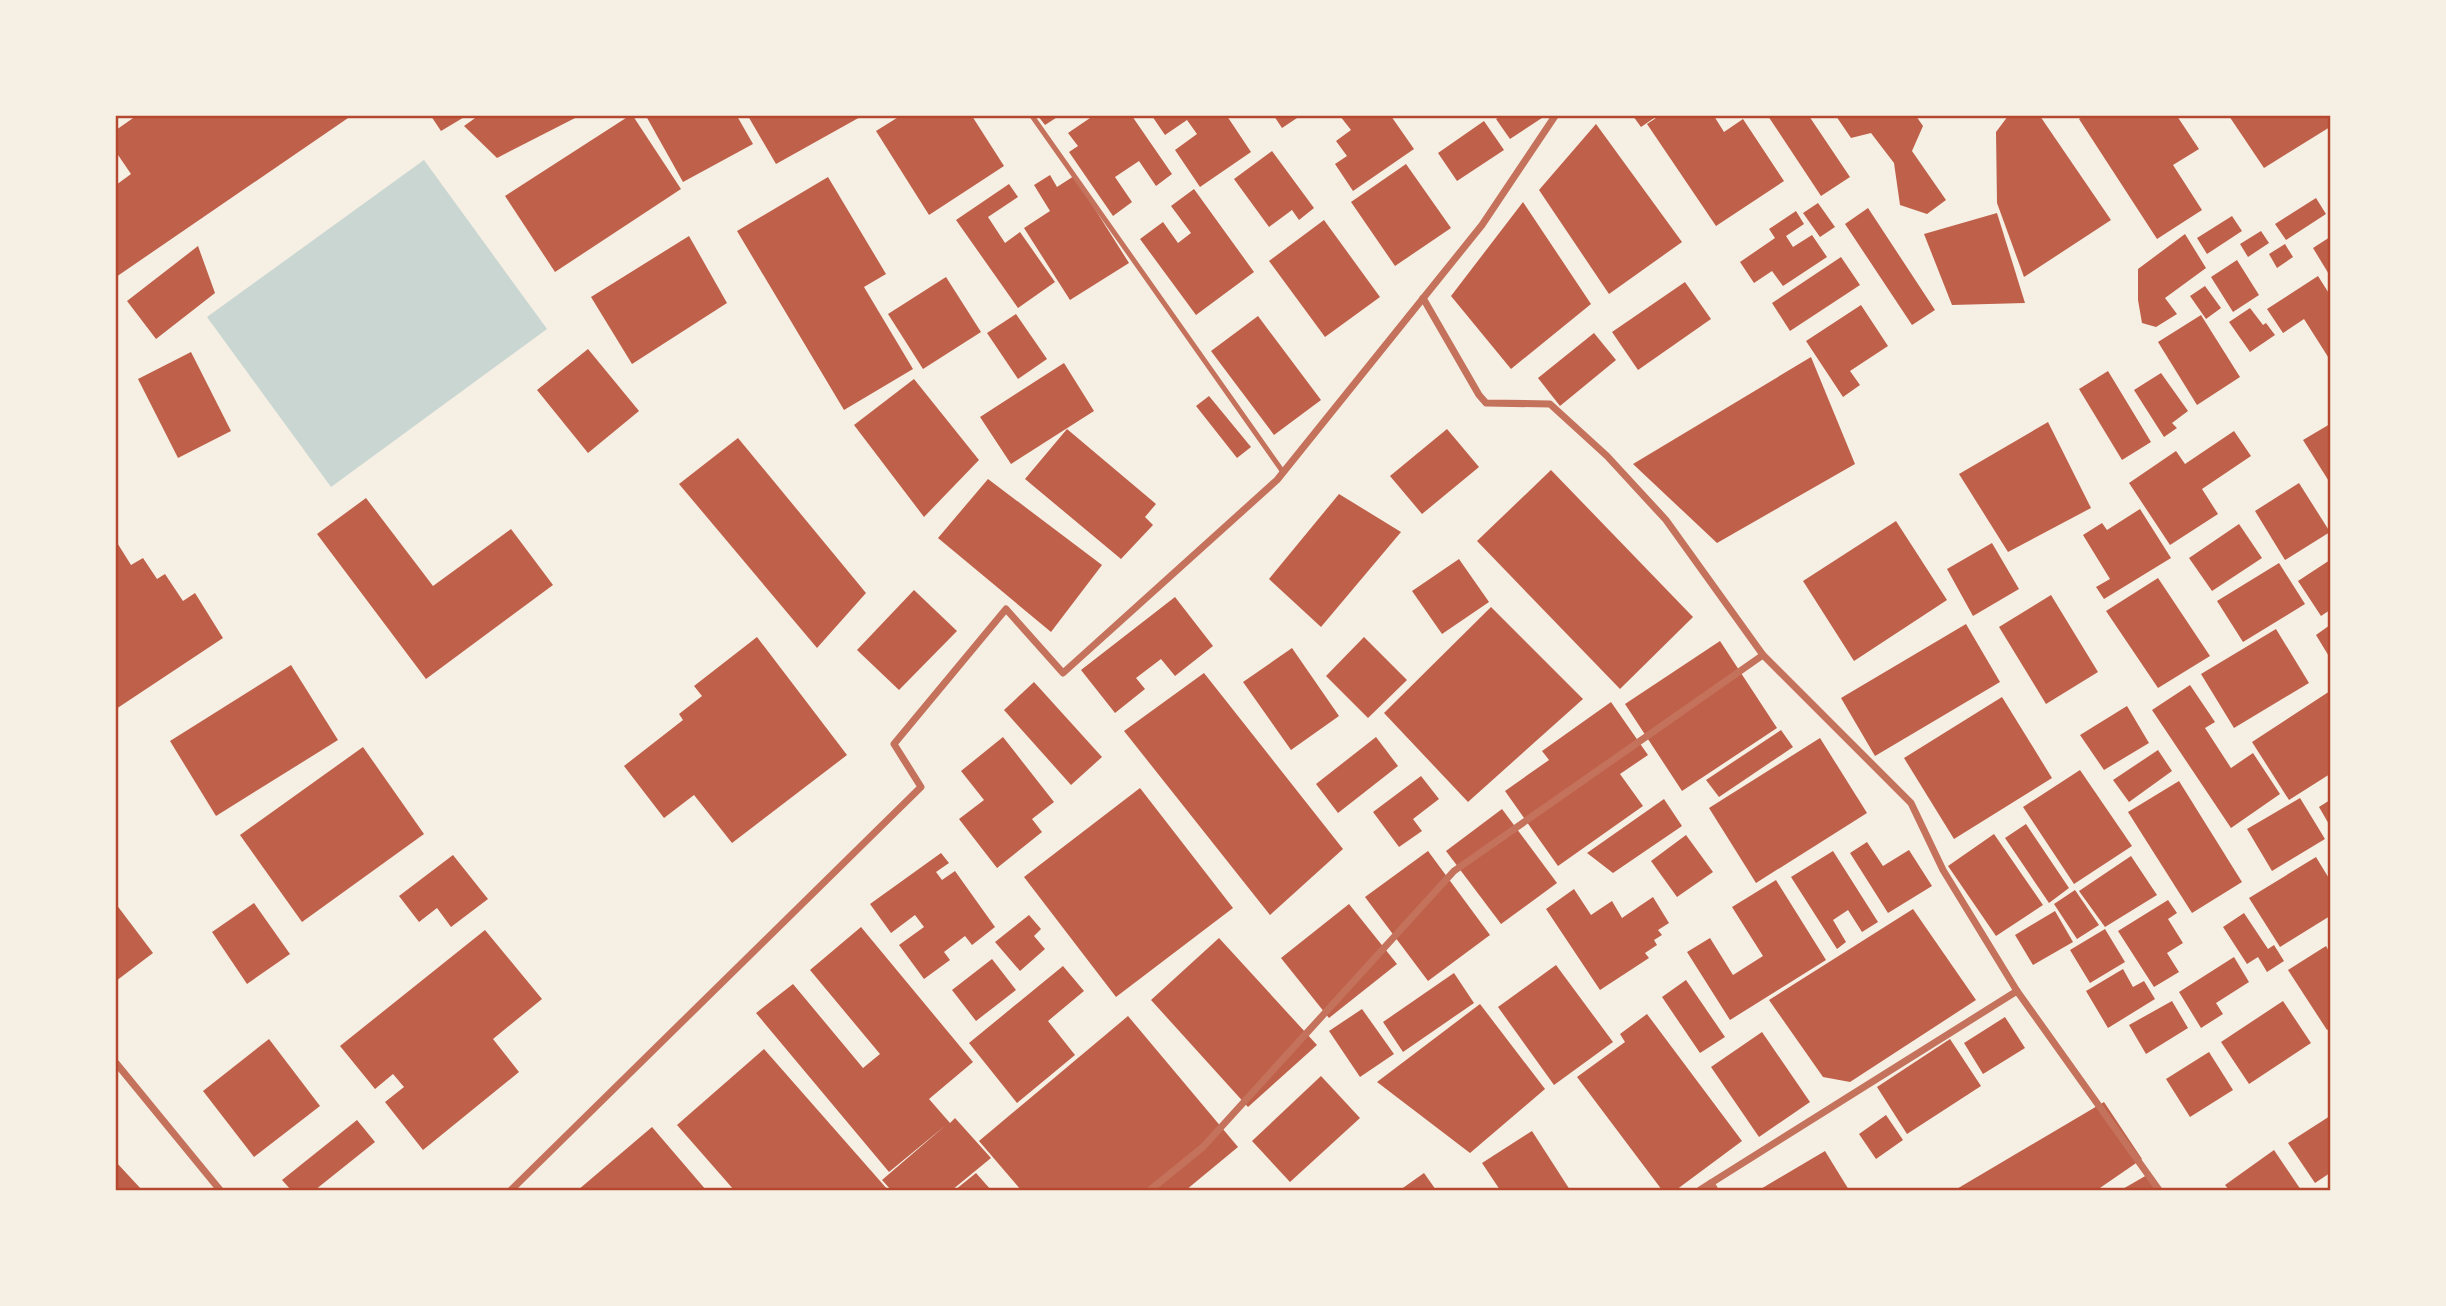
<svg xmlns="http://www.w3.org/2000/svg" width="2446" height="1306" viewBox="0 0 2446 1306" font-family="Helvetica,sans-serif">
<rect width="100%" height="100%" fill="#f6efe4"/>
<polygon fill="#c9d6d2" points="424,160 547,329 331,487 207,317"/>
<g fill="#bf614a">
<polygon points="136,116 351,116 116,277 116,185 131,174 116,152 116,130"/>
<polygon points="431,116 466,116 441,131"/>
<polygon points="478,116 579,116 497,158 464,126"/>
<polygon points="629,116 633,116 681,189 555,272 505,196"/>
<polygon points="646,116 737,116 753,144 683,182"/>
<polygon points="748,116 862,116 776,164"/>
<polygon points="900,116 972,116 1004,166 929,215 876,131"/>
<polygon points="1038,116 1059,116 1045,125"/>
<polygon points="1093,116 1132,116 1172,174 1156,186 1139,161 1115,177 1132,202 1113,216 1069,152 1078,146 1068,133"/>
<polygon points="1152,116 1227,116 1251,152 1200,187 1175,150 1197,134 1187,120 1165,135"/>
<polygon points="1274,116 1300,116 1282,128"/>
<polygon points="1340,116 1391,116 1414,149 1353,191 1335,164 1347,156 1336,141 1351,130"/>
<polygon points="1501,116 1545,116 1510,139 1496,119"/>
<polygon points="1633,116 1657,116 1641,127"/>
<polygon points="1659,116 1714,116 1724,132 1743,119 1784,181 1716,226 1647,124"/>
<polygon points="1768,116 1809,116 1850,177 1821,196"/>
<polygon points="1836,116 1916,116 1923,126 1912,151 1946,200 1927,214 1900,205 1894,163 1871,133 1851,138"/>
<polygon points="2008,116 2040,116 2111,220 2024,277 1997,203 1996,132"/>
<polygon points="2084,116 2177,116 2199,149 2173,165 2202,210 2157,239 2079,119"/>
<polygon points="2229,116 2330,116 2330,127 2264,168"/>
<polygon points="1484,121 1504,150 1457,181 1438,153"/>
<polygon points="1596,124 1682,242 1609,294 1539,190"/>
<polygon points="1272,151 1314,208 1299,220 1292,210 1269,227 1234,179"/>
<polygon points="1406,164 1451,228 1395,266 1351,202"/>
<polygon points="1050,175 1057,187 1074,176 1129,263 1070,300 1024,228 1050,211 1034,185"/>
<polygon points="828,177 886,274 864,287 913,369 844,410 737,231"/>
<polygon points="1009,184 1018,197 988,217 1005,243 1020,232 1055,282 1018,308 956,220"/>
<polygon points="1194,189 1254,272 1196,315 1140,239 1163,222 1178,243 1191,233 1171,206"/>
<polygon points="2316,198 2326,214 2286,240 2275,224"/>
<polygon points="1523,202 1591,304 1511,369 1451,296"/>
<polygon points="1818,203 1835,227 1820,237 1803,213"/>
<polygon points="1868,208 1935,310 1912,325 1845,224"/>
<polygon points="1796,211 1804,224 1786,236 1793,247 1812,235 1827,257 1783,286 1772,271 1754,283 1740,262 1775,238 1769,229"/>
<polygon points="1997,213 2025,303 1952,305 1924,234"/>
<polygon points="2232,216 2242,231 2207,254 2197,238"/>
<polygon points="1324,220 1380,297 1325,337 1269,261"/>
<polygon points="2261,231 2269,243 2248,257 2240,244"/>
<polygon points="2185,234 2206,268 2165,298 2177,314 2156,327 2142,323 2138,300 2138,269"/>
<polygon points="689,236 727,303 632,364 591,297"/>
<polygon points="2330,237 2330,276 2313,248"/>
<polygon points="2285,244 2293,257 2277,268 2269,254"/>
<polygon points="198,246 215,293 156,339 127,301"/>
<polygon points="1841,257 1860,285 1790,331 1772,303"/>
<polygon points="2237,260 2259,295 2233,312 2211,277"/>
<polygon points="2318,276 2330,295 2330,360 2304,319 2283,333 2267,309"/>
<polygon points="946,277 981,332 923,369 888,314"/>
<polygon points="1685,282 1711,319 1638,370 1612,332"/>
<polygon points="2205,286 2221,308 2206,319 2190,296"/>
<polygon points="1861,305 1888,346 1850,371 1860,385 1843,397 1806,341"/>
<polygon points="2250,308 2263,325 2266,323 2275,335 2250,352 2229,322"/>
<polygon points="1016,314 1047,359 1018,379 987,333"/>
<polygon points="2201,315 2240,377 2197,405 2158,342"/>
<polygon points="1258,316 1321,400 1274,435 1211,351"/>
<polygon points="1594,333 1616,360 1560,406 1538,378"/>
<polygon points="588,349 639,411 588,453 537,390"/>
<polygon points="191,352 231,431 178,458 138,379"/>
<polygon points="1811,357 1855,464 1717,543 1633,464"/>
<polygon points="1064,363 1094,411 1011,464 980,417"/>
<polygon points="2108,371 2151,442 2122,460 2079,389"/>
<polygon points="2161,373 2188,411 2172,423 2177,428 2164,437 2134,390"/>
<polygon points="914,379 979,460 924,517 854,425"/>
<polygon points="1209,396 1251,447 1237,458 1196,406"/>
<polygon points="2048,422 2091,508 2008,552 1959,474"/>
<polygon points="2330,424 2330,483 2303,440"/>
<polygon points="1067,429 1156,504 1145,517 1153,525 1121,559 1025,479"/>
<polygon points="1447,429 1479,467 1422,514 1390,476"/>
<polygon points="2234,431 2251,456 2202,489 2218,514 2170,545 2129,483 2176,451 2185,464"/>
<polygon points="738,438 866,593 817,648 679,484"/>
<polygon points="1551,470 1693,617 1620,689 1477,541"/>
<polygon points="988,479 1102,565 1051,632 938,538"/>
<polygon points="2299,483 2330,532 2285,560 2255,511"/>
<polygon points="1339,494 1401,532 1321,627 1269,579"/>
<polygon points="366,498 433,586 511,529 553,585 426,679 317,534"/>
<polygon points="2140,509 2171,558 2104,599 2096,587 2110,579 2083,535 2102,523 2107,530"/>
<polygon points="1896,521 1947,600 1854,661 1803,581"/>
<polygon points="2239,524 2262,558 2212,591 2189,558"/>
<polygon points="116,541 131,565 143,558 157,579 165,574 183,601 195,593 223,638 116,709"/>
<polygon points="1992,543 2019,589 1973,616 1947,569"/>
<polygon points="1459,559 1489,602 1442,634 1412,591"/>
<polygon points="2330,560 2330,610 2321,616 2298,581"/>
<polygon points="2279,563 2305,604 2243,642 2217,601"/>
<polygon points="2158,578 2210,656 2158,688 2106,611"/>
<polygon points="914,590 957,631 899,690 857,650"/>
<polygon points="2051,595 2098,672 2046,704 1999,627"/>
<polygon points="1175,597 1213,646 1175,676 1161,659 1136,678 1145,689 1115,713 1081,670"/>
<polygon points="1491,607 1583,699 1468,802 1384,713"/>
<polygon points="1966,624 2000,682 1875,756 1841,698"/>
<polygon points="2330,625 2330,658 2316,635"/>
<polygon points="2276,629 2309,683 2234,728 2201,674"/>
<polygon points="757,637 847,755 732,843 694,795 664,818 624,766 683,720 679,714 702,696 694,686"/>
<polygon points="1364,637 1407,680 1368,718 1326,676"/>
<polygon points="1720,641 1777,728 1682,791 1625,704"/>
<polygon points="1292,648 1339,716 1291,750 1243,682"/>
<polygon points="291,665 338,740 216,816 170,741"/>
<polygon points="1204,673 1343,849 1270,915 1124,731"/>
<polygon points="1034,682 1102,757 1071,785 1004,710"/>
<polygon points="2190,685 2215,722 2205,728 2231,768 2253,753 2280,794 2231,828 2152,710"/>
<polygon points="2330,691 2330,774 2289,800 2252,742"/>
<polygon points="2002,697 2052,778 1954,839 1904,758"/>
<polygon points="1611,702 1648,755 1620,774 1643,806 1558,866 1505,791 1549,760 1542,751"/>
<polygon points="2127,706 2149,743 2104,770 2080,735"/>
<polygon points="1781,730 1793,747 1719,797 1706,780"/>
<polygon points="1003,737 1054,802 1032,819 1042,832 997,868 959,819 984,800 961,771"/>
<polygon points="1376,737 1398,766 1338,813 1316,784"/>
<polygon points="1820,738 1867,813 1756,883 1709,808"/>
<polygon points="363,747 424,834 302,922 240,835"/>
<polygon points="2158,750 2172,771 2129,802 2113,780"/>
<polygon points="2080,770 2132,846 2074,884 2023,807"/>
<polygon points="1421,776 1439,799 1413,819 1422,831 1399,847 1373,812"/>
<polygon points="2179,781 2242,882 2192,913 2128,812"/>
<polygon points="1140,788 1233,908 1116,997 1024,877"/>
<polygon points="2300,798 2325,839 2272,871 2247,829"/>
<polygon points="1664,799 1682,826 1613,873 1587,853"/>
<polygon points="2330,800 2330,826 2319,807"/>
<polygon points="1502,809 1557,883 1501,924 1446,851"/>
<polygon points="2026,824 2069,888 2049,903 2005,838"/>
<polygon points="1994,834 2043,905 1996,936 1948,866"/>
<polygon points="1686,835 1713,872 1677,897 1651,861"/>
<polygon points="1867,842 1883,866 1909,850 1932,886 1888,913 1850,853"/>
<polygon points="1428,851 1490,935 1428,981 1365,897"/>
<polygon points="1833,851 1878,922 1862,932 1848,910 1833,920 1846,942 1837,949 1791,877"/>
<polygon points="941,853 949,863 936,872 942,880 955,871 995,927 972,945 965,936 944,952 950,960 924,979 899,945 924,927 915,915 891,933 870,904"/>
<polygon points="453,855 488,899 451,927 437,908 419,922 399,896"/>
<polygon points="2131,856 2157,895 2105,927 2079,891"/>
<polygon points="2316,857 2330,880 2330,916 2280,947 2249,898"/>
<polygon points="1776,880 1826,960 1730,1020 1687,952 1710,938 1733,975 1763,956 1732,907"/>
<polygon points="1574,889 1591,915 1612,901 1622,918 1653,897 1669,923 1658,930 1662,935 1654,940 1657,945 1645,953 1649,958 1600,990 1546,909"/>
<polygon points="2075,890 2099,925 2077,939 2054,904"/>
<polygon points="2168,900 2177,913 2168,919 2183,943 2167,953 2179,972 2154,987 2118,931"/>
<polygon points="254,903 290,954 247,984 212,932"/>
<polygon points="116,904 153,953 116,981"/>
<polygon points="1349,904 1397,964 1329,1018 1281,958"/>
<polygon points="1913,909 1976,1000 1850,1082 1823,1077 1769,1000"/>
<polygon points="2055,911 2073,942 2033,965 2015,935"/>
<polygon points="2244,913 2268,949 2274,945 2284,961 2267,972 2258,957 2247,964 2223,927"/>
<polygon points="1029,915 1041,929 1034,936 1045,949 1020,971 995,942"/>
<polygon points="861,927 973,1062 929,1099 950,1123 955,1118 991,1158 952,1190 891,1190 882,1180 946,1125 889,1172 756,1013 793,984 863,1068 880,1054 810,970"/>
<polygon points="2105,929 2125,962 2090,983 2070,950"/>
<polygon points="485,930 542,999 493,1039 519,1072 423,1150 385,1102 404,1087 393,1074 375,1089 340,1046"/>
<polygon points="1219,938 1317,1045 1248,1107 1151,1000"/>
<polygon points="2326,946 2330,953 2330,1028 2327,1030 2288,970"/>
<polygon points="2234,957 2249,982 2216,1003 2223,1014 2201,1028 2179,992"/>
<polygon points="992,959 1016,990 976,1021 952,990"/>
<polygon points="1556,965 1613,1042 1554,1085 1498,1007"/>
<polygon points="1063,966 1084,991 1048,1021 1075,1055 1017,1103 969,1043"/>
<polygon points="2123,969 2133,987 2144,981 2155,999 2108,1028 2086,991"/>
<polygon points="1454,973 1474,1003 1403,1052 1383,1022"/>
<polygon points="1686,980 1725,1037 1700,1053 1662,997"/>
<polygon points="2172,1001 2188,1028 2146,1054 2129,1025"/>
<polygon points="2283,1001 2311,1043 2249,1084 2221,1042"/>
<polygon points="1480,1004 1545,1089 1470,1153 1377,1082"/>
<polygon points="1362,1009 1394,1054 1360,1077 1329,1031"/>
<polygon points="1647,1014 1742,1141 1676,1190 1662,1190 1577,1077 1625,1042 1620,1034"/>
<polygon points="1128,1016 1238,1147 1186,1190 1021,1190 979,1141"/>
<polygon points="2005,1017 2025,1048 1983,1074 1964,1043"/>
<polygon points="1762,1032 1810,1102 1759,1137 1711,1067"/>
<polygon points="269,1039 320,1106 254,1157 203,1091"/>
<polygon points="1950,1039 1981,1086 1907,1134 1877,1087"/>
<polygon points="764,1049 888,1190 734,1190 677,1125"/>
<polygon points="2209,1052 2233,1090 2190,1117 2166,1079"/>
<polygon points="1321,1076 1360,1118 1290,1182 1252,1141"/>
<polygon points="2104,1102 2142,1159 2097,1190 1955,1190"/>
<polygon points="1886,1115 1903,1140 1876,1159 1859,1134"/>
<polygon points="2330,1116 2330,1173 2315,1183 2288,1143"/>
<polygon points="357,1120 375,1142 315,1190 291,1190 282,1180"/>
<polygon points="652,1127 706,1190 578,1190"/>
<polygon points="1532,1131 1570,1190 1500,1190 1482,1163"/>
<polygon points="2274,1150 2301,1190 2229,1190 2225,1185"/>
<polygon points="1825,1151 1849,1190 1759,1190"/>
<polygon points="116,1162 142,1190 116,1190"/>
<polygon points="976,1173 991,1190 955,1190"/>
<polygon points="1424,1173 1436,1190 1400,1190"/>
<polygon points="2147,1175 2157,1190 2121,1190"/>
</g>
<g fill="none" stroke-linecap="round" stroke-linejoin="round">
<polyline stroke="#c5725c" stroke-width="5" points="1032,116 1283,472"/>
<g stroke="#c5725c" stroke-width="7">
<polyline points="1423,298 1479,395 1486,403 1550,404 1607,456 1666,520 1763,655 1911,803 1943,870 2017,991 2159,1190"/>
<polyline points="116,1063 220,1190"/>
<polyline points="1711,1183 2017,991"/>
<polyline points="511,1190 921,787 894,744 1006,609 1063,673 1277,480 1482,225 1555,116"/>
<polyline points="1150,1190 1203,1147 1454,871 1763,655"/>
<polyline points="1700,1190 1711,1183 1715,1190"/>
</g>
</g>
<rect width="2446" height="1306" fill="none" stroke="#f6efe4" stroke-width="234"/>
<rect x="117" y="117" width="2212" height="1072" fill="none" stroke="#b5482f" stroke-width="2.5"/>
</svg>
